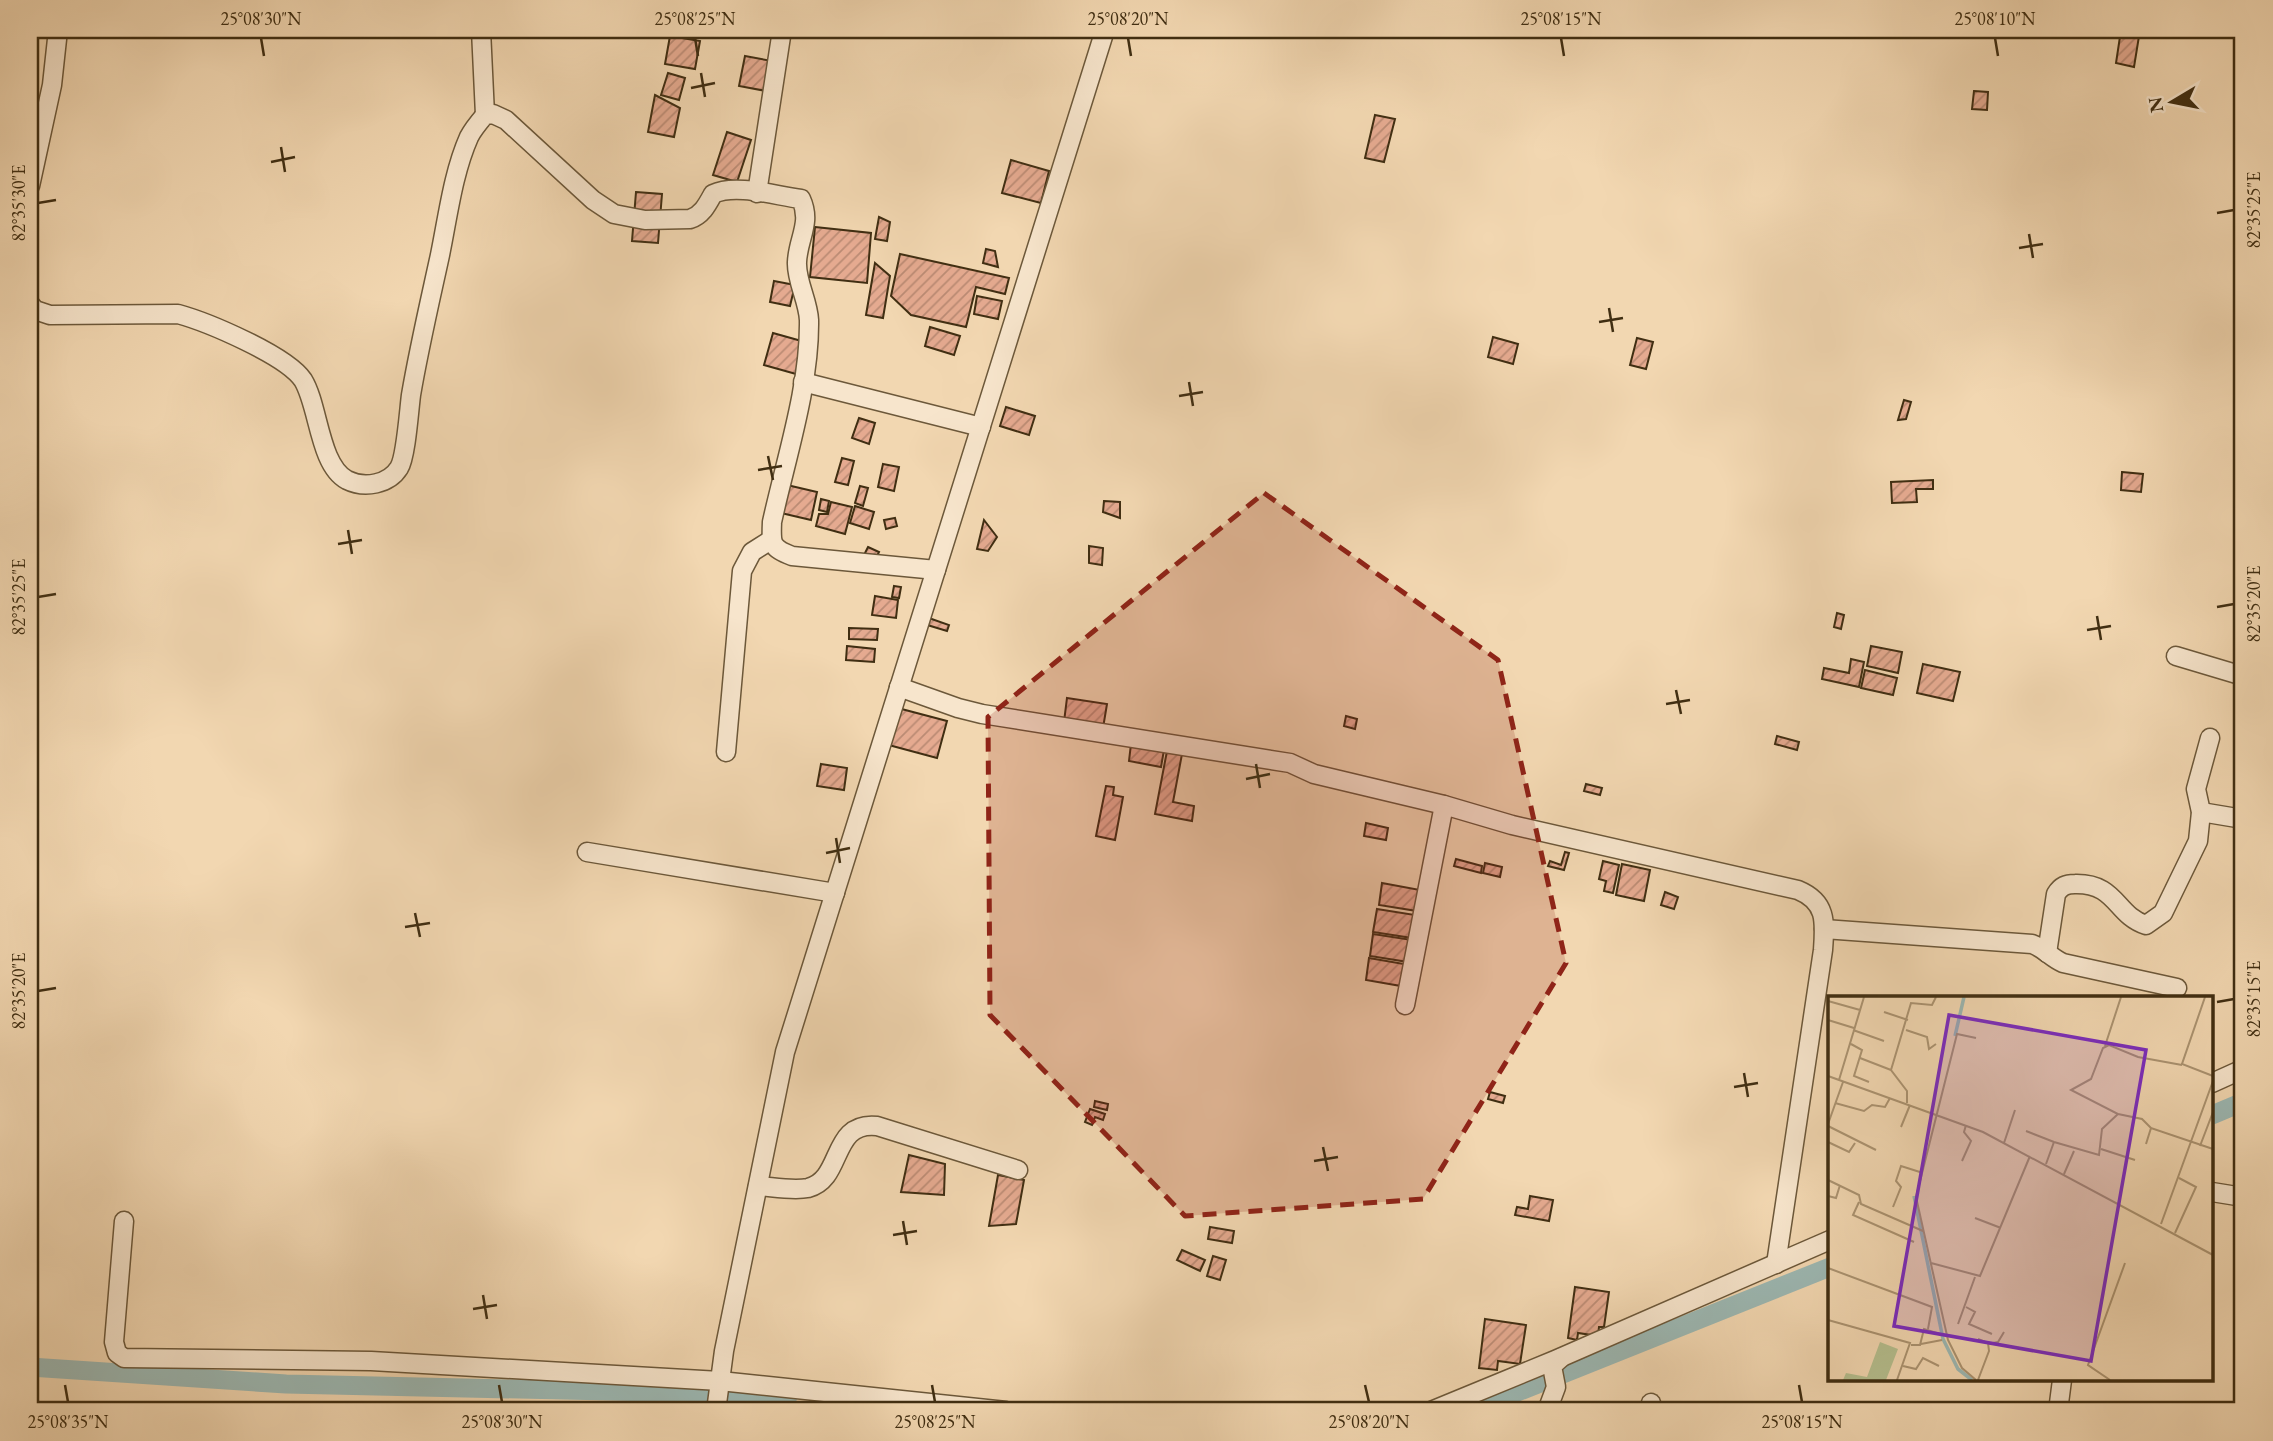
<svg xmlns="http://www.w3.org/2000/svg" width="2273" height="1441" viewBox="0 0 2273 1441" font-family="'EB Garamond',serif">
<defs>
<pattern id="building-hatch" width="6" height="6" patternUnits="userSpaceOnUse" patternTransform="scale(1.75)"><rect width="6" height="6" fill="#e5aa90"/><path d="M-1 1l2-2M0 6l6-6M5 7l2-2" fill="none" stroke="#bb8b74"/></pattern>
</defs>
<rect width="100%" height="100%" fill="#f2d7b1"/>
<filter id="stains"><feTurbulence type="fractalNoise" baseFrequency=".00286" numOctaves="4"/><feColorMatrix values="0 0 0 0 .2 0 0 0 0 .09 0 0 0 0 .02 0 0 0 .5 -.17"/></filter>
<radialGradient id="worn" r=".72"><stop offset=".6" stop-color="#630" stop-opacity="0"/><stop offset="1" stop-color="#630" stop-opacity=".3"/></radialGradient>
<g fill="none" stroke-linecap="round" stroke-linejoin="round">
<g stroke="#9cb8b3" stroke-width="19">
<polyline points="2212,1115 2243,1102"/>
<polyline points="30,1367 286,1384 789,1395"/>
<polyline points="1470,1411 1830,1267"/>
</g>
</g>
<g fill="url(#building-hatch)" stroke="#402e12" stroke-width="2">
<polygon points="2121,30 2140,30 2134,67 2116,63"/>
<polygon points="670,36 700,41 695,69 665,64"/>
<polygon points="745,56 772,61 766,91 739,86"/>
<polygon points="668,73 685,78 679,100 661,95"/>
<polygon points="1974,91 1988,92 1987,110 1972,109"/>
<polygon points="655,95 680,108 674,137 648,132"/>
<polygon points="1375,115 1395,119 1384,162 1365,158"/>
<polygon points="727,132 751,140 737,182 713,175"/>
<polygon points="1011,160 1049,171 1041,203 1002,193"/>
<polygon points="636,192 662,194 658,243 632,241"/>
<polygon points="879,217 890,222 887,241 875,239"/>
<polygon points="815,227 871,233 867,283 810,277"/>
<polygon points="986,249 995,251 998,267 983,263"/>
<polygon points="900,254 1009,278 1005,294 976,287 966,327 911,315 891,296"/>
<polygon points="875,263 890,276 883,318 866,315"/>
<polygon points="774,281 795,285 790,306 770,302"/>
<polygon points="977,296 1002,301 998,319 974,314"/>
<polygon points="930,327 960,336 954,355 925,346"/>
<polygon points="773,333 805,342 796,374 764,365"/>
<polygon points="1493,337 1518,344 1513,364 1488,357"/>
<polygon points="1637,338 1653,342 1646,369 1630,365"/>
<polygon points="1904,400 1911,402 1906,419 1898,420"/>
<polygon points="1006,407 1035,416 1029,435 1000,426"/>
<polygon points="859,418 875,423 869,444 852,438"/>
<polygon points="842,458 854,461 848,485 835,482"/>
<polygon points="883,464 899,467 894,491 878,487"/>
<polygon points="2122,472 2143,474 2141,492 2121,490"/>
<polygon points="1933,480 1933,489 1916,489 1917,502 1892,503 1891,482"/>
<polygon points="787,485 817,492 811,520 781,513"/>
<polygon points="860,486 868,488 863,506 855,503"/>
<polygon points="821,499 829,501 827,512 819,510"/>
<polygon points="1104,501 1120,502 1120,518 1103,512"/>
<polygon points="831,502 852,507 845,534 816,526 819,514 828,514"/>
<polygon points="855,506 874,512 869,529 850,523"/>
<polygon points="895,518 897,526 886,529 884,520"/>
<polygon points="984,520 997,537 988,551 977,549"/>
<polygon points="1089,546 1103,548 1102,565 1089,563"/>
<polygon points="868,547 879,552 875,560 864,555"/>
<polygon points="894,586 901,587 899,598 892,597"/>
<polygon points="875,596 898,600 896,618 872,615"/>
<polygon points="1837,613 1844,615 1841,629 1834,627"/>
<polygon points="926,617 949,625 947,631 924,624"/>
<polygon points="849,628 878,629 877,640 849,639"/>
<polygon points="847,646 875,649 874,662 846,660"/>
<polygon points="1871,646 1902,652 1898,673 1867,666"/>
<polygon points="1851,659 1864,662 1859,687 1822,679 1824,668 1849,673"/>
<polygon points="1923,664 1960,672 1953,701 1917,693"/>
<polygon points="1865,670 1897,678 1893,695 1861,688"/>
<polygon points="1067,698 1107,704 1103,728 1064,722"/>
<polygon points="894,707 947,721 937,758 885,744"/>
<polygon points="1346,716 1357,719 1355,729 1344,726"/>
<polygon points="1777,736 1799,742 1797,750 1775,744"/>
<polygon points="1131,744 1164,750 1161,767 1129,761"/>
<polygon points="1167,751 1182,754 1173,802 1194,806 1192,821 1155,814"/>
<polygon points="821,764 847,768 844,790 817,786"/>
<polygon points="1586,784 1602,788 1600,795 1584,791"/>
<polygon points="1106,786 1114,787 1113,795 1123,797 1115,840 1096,836"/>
<polygon points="1366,823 1388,828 1386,840 1364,836"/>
<polygon points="1565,852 1569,853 1564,870 1548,866 1550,861 1561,865"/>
<polygon points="1456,859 1482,866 1481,873 1454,866"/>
<polygon points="1603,861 1619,865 1613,893 1604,891 1606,881 1599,879"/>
<polygon points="1485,863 1502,867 1500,877 1483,873"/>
<polygon points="1622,864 1650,870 1644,901 1616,895"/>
<polygon points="1382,883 1420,890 1417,911 1379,905"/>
<polygon points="1665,892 1678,897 1674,909 1661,905"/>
<polygon points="1377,909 1415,915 1412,938 1373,932"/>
<polygon points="1373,934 1412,940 1408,962 1370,956"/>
<polygon points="1369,958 1404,964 1401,986 1366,980"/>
<polygon points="1490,1092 1505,1096 1503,1103 1488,1099"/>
<polygon points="1095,1101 1108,1104 1107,1110 1094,1107"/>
<polygon points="1090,1109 1105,1114 1103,1120 1095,1117 1092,1125 1085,1122"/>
<polygon points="909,1155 945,1164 944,1195 901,1192"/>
<polygon points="998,1175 1024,1180 1016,1224 989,1226"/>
<polygon points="1530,1196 1553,1200 1549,1221 1515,1215 1517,1207 1528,1209"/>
<polygon points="1210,1227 1234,1231 1232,1243 1208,1239"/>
<polygon points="1182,1250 1205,1260 1200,1271 1177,1260"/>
<polygon points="1213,1256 1226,1260 1220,1280 1207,1276"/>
<polygon points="1575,1287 1609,1292 1604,1327 1599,1327 1598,1336 1578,1333 1577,1340 1568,1338"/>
<polygon points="1485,1319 1526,1325 1520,1364 1498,1361 1497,1370 1479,1368"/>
</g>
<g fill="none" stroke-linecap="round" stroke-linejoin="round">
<defs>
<g id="minor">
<polyline points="481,30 485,115"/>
<polyline points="30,186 52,85 58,30"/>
<polyline points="757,193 782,30"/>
<path d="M30,304L35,310L50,315L178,314C207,322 286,355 303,380C319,406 319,465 347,480C365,489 389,484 399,468C406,457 409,410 411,395C419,348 430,301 440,255C448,216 453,173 469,137C473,129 479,122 485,115L493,114L506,120L593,200L614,214L645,220L690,219C702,215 707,205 713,194C736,183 776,196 801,199C812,223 798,238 797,262C796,281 808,300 809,320C810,386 786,458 772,522C771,544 771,548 792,556L936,570"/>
<polyline points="803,382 981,427"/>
<polyline points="2176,656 2243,676"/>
<path d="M899,687L958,708L982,714L1290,763L1314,774L1444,805L1512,825L1798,890C1827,902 1825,922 1823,950L1776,1264"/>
<polyline points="726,752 742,571 752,552 771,540"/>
<polyline points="2201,812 2243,819"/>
<polyline points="587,852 835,893"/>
<path d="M1824,929L2032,944C2044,948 2051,958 2063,963L2177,988"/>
<path d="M2047,953L2056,894C2061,886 2066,884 2075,884C2117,883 2115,915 2146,925L2163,913L2198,841L2201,812L2196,789L2210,738"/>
<polyline points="1405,1005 1444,805"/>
<polyline points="2212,1083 2243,1069"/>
<path d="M758,1186C773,1187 793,1191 808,1188C844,1179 830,1121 877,1126L1018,1170"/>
<polyline points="2212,1192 2243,1197"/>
<polyline points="124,1221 114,1342 117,1353 124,1358 371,1361 720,1381 1006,1411"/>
<polyline points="716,1411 724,1351 785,1052 1105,30"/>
<polyline points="1431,1411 1555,1360 1830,1240"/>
<polyline points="1547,1411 1556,1387 1552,1366 1561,1358"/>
<polyline points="1649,1411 1651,1403"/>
<polyline points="2058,1411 2062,1380"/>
</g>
</defs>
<use href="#minor" stroke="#6c583a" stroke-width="21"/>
<use href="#minor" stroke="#f7e5cc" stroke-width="18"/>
</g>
<path fill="#8f2418" fill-opacity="0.2" stroke="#8f2418" stroke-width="5" stroke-dasharray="14 9" stroke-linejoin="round" d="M1264,493L1498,660L1566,963L1423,1199L1185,1216L990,1015L988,717Z"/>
<path fill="none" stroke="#402e12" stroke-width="2.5" d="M261,38L264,56M695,38L698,56M1128,38L1131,56M1561,38L1564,56M1995,38L1998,56M701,73L705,97M691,88L715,83M281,147L285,172M271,162L295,157M38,203L56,200M2217,213L2234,210M2029,234L2033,258M2019,248L2043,244M1609,308L1613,332M1599,322L1623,318M1189,382L1193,406M1179,396L1203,392M768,456L773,480M758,470L782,466M348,530L352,554M338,544L362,540M38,597L56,594M2217,607L2234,604M2097,616L2101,640M2087,630L2111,626M1676,690L1681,714M1666,704L1690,700M1256,764L1260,788M1246,779L1270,774M836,838L840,863M826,853L850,848M415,913L420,937M405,927L430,923M38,991L56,988M2217,1002L2234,999M1744,1073L1748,1097M1734,1087L1758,1083M1323,1147L1328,1171M1314,1161L1338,1157M903,1221L907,1245M893,1235L917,1231M483,1295L487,1319M473,1309L497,1305M65,1385L68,1402M499,1385L502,1402M932,1385L935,1402M1365,1385L1369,1402M1799,1385L1802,1402"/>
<g transform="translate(1828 996)">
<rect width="385" height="385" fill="#f2d7b1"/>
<path d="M52,346L70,353L58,384H15L18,377L39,381Z" fill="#b5bf8f"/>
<path fill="none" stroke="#9cb8b3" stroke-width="3.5" d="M127,40L136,1M86,200L115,343L130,373L144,384"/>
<path fill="none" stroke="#ab9371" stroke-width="2" d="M377,1L354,68L385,80M0,5L32,14M56,16L80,24M0,24L26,32M25,34L56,45M78,34L99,41L101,53L108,48M23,48L34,54L26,80L41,86M277,50L293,1M32,62L63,74M0,80L155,136L385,259M11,84L36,1M7,107L36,115L44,109L57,111L62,102M79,107V95L63,74L83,7L104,9L108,1M290,118L314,123L323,132M0,128L15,86M0,130L48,154M73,131L82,109M198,135L226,146M0,146L21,156L27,147M176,147L187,114M318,148L323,132L385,153M372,150L385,116M273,153L307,164M134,165L143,145L136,136L138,129M218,168L226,146L271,159L274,133L290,118L243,94L263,83L275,52L281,49L310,61L354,69M236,178L246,155M0,184L31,199L33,208L95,235M0,200L8,202L12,189M31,206L25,219L86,246M65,211L73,191L68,185L73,170L95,177M147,222L173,232M333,228L385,85M347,237L368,191L351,182M103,267L152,280L202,160M0,272L104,311L100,333M138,311L147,316L141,328L164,338M0,324L82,347L69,384M130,328L147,281M150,343L160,347L161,355L150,384M93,348L114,344M160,348L170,346L176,336M83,349H92L96,333L112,338M75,370L88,373L95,362L111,370M148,384L134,372L120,344L88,201L129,38L148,42M282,384L260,369L297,267"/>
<path fill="#7b2cbf" fill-opacity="0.15" stroke="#7b2cbf" stroke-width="3.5" d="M121,19L318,54L263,365L66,330Z"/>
<rect width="385" height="385" fill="none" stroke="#402e12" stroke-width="3.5"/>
</g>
<rect width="2273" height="1441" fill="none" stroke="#f2d7b1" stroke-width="77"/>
<g transform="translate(2172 102) rotate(260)" stroke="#f7e5cc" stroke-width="5" paint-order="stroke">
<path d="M0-5L12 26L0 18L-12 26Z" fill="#402e12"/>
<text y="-10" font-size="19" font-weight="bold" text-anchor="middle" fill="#402e12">N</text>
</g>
<rect x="38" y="38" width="2196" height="1364" fill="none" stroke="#402e12" stroke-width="2.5"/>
<g font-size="18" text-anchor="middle" fill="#402e12">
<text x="261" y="25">25°08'30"N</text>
<text x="695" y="25">25°08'25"N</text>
<text x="1128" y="25">25°08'20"N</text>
<text x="1561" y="25">25°08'15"N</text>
<text x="1995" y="25">25°08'10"N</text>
<text transform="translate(19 203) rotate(-90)" y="6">82°35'30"E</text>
<text transform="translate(2254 210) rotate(-90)" y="6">82°35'25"E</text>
<text transform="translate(19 597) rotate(-90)" y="6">82°35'25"E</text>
<text transform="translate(2254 604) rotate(-90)" y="6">82°35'20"E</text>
<text transform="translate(19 991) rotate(-90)" y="6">82°35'20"E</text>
<text transform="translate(2254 999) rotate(-90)" y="6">82°35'15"E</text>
<text x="68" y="1428">25°08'35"N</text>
<text x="502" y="1428">25°08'30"N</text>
<text x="935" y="1428">25°08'25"N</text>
<text x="1369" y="1428">25°08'20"N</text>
<text x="1802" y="1428">25°08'15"N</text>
</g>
<rect width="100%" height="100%" filter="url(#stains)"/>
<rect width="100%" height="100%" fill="url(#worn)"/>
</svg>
